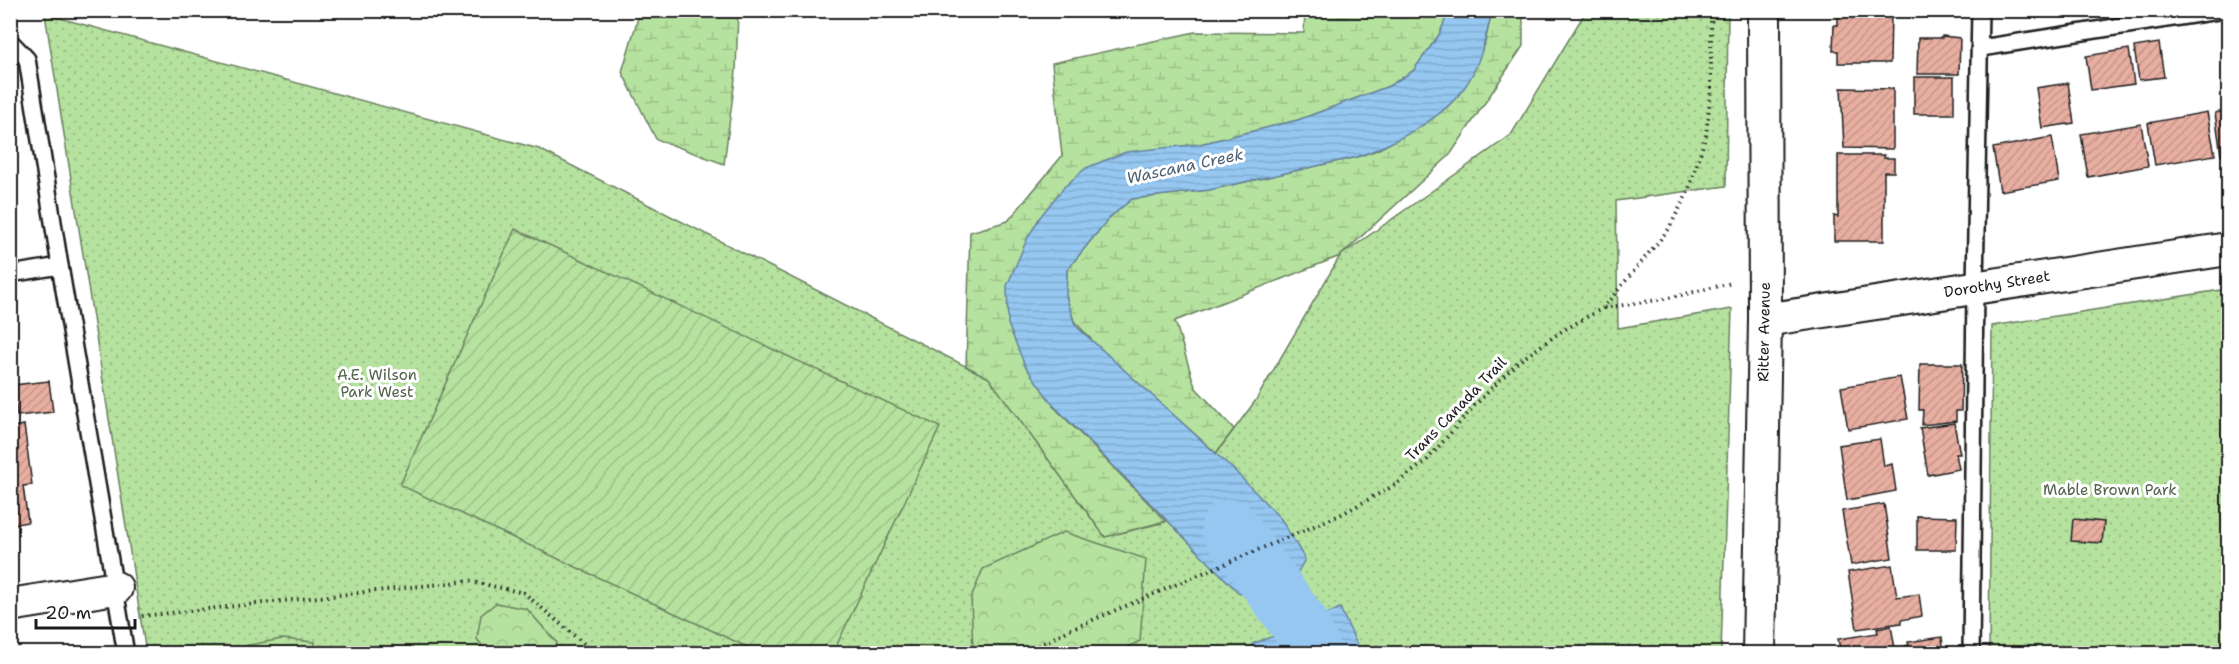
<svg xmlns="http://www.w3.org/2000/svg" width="2239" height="664" viewBox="0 0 2239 664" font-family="'Shantell Sans',sans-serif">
<defs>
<pattern id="grass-dots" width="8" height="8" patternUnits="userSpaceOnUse" patternTransform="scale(1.5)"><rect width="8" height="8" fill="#b6e29f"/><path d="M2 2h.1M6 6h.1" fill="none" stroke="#9cc188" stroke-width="1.8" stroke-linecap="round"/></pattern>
<pattern id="forest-crowns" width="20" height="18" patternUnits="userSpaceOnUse" patternTransform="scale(1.5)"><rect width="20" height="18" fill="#b6e29f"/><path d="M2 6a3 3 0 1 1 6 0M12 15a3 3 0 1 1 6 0" fill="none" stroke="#9cc188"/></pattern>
<pattern id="wetland-marsh" width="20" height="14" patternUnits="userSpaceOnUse" patternTransform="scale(1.5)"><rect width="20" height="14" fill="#b6e29f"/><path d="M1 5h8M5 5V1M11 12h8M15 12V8" fill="none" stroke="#9cc188"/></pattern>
<pattern id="garden-furrows" width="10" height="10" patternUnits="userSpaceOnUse" patternTransform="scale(1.5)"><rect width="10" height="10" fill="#b6e29f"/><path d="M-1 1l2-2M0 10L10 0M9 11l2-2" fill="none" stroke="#9cc188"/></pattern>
<pattern id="water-rules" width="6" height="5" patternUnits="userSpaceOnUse" patternTransform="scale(1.5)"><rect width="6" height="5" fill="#95c7f1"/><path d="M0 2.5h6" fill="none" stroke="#80aace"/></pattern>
<pattern id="building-hatch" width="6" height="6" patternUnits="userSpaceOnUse" patternTransform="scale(1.5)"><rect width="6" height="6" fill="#e7aea1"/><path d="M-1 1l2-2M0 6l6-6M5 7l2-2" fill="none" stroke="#c6958a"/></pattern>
</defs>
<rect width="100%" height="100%" fill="#fff"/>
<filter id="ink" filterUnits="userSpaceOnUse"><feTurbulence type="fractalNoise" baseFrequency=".0167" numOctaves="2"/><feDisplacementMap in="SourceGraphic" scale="12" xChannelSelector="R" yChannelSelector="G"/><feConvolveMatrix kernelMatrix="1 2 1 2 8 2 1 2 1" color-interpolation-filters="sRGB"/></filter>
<g filter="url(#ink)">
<g fill="url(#grass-dots)" stroke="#697f5e" stroke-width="1.5">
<polygon points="1586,11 1728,11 1726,186 1616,201 1618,328 1732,309 1721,653 146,653 45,14 539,149 989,378 1105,537 1165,522 1256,400 1340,256 1511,135"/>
<polygon points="2228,289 2228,653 1989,654 1992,326"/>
</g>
<g fill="url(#forest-crowns)" stroke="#697f5e" stroke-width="1.5">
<polygon points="1064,532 1146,559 1140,641 1115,653 973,653 971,598 983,569"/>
<polygon points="496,603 527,609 557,643 553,653 488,653 477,639 481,615"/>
<polygon points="282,639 315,642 315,653 224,653 249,645"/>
</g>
<g fill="url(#wetland-marsh)" stroke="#697f5e" stroke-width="1.5">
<polygon points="640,11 738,11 736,71 724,164 656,139 622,72"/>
<polygon points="1305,11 1449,11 1439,35 1413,71 1389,86 1298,120 1200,144 1165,149 1064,187 1053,406 1166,521 1105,537 989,378 966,366 970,232 1008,221 1062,156 1052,63 1195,32 1304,33"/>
<polygon points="1492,11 1523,11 1523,46 1450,155 1340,256 1175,321 1195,387 1234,429 1216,453 1106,355 1074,321 1066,296 1067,270 1109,218 1132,199 1209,190 1357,157 1377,150 1409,133 1484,47"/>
</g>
<polygon fill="url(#garden-furrows)" stroke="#697f5e" stroke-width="1.5" points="515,229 940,427 833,653 760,653 400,485"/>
<g fill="url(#water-rules)" stroke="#65839c" stroke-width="1.5">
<path d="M1449,11H1492C1486,36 1480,67 1464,88C1442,120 1392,144 1357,157L1209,190L1132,199L1109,218L1067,270L1066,296L1075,325L1233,469L1281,519L1305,559L1289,588L1265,600L1238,592L1053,405L1025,366L1008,324L1007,286L1027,239L1040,217L1064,187L1086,168L1126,152L1200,144L1298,120L1389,86L1413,71L1439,35Z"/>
<polygon points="1340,608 1361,653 1255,653 1252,644 1301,626"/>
</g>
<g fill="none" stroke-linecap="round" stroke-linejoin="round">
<polyline stroke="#95c7f1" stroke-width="58" points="1230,528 1301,626 1313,654"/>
</g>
<g fill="url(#building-hatch)" stroke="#1c1c1c" stroke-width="1.5">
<polygon points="1838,10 1891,10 1890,63 1838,63 1838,51 1833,51 1834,25 1838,25"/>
<polygon points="1942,36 1960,38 1959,74 1917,74 1918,38 1942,38"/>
<polygon points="2159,43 2164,77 2139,80 2134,47"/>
<polygon points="2129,49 2134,84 2091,90 2086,56"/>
<rect x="1914" y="77" width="40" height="37"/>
<polygon points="2068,83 2074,123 2042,128 2036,88"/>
<polygon points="1841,88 1893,89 1893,149 1844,148"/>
<polygon points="2228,110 2228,154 2221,155 2215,113"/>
<polygon points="2207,112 2215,155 2155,165 2148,123"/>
<polygon points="2141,124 2148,166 2088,177 2081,134"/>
<polygon points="2052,137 2059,181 2000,191 1993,148"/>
<polygon points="1838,155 1884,155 1884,158 1894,158 1894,172 1884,172 1884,241 1834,241 1834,216 1838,217"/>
<polygon points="1920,364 1962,364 1961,411 1956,411 1956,421 1922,425 1923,410 1919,410"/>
<polygon points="1900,377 1908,419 1848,429 1841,387"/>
<polygon points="49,381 53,412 17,416 13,385"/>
<polygon points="10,407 13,427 24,425 32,485 23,486 28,522 10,525"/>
<polygon points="1954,423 1960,454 1956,454 1959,469 1928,475 1920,428"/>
<polygon points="1880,439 1884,466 1892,464 1896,491 1847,500 1839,445"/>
<polygon points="1884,504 1892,558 1851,565 1842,511"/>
<polygon points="1917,516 1957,517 1956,550 1917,550"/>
<polygon points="2073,519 2104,522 2102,543 2071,541"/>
<polygon points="1892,565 1897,597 1919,594 1922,616 1901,620 1901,623 1857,629 1848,572"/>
<polygon points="1891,626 1896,654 1841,654 1838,639 1878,633 1877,629"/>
<polygon points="1942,637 1944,654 1907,654 1905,646 1909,645 1908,642"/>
</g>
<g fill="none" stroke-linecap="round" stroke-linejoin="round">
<defs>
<g id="lane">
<polyline points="10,41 27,59 60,266 126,654"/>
<polyline points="1981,48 2224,10"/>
<polyline points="10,274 60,266"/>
<polyline points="1971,654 1975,287 1980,10"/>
</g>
<g id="street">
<polyline points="1765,320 2228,249"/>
<polyline points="10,605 116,588"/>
<polyline points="1759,654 1765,320 1764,10"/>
</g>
</defs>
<use href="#lane" stroke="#1c1c1c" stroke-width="20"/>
<use href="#street" stroke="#1c1c1c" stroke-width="36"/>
<g stroke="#1c1c1c" stroke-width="4" stroke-dasharray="1.5 4.5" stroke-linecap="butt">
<polyline points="1604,308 1664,299 1732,283"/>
<polyline points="142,616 469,581 524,593 596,654"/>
<polyline points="1022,654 1069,630 1340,515 1395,485 1427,460 1476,404 1518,362 1562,331 1603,308 1668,230 1688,192 1706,135 1711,90 1711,10"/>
</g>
<use href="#lane" stroke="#fff" stroke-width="15"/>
<use href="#street" stroke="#fff" stroke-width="32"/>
</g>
</g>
<g text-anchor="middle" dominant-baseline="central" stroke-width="6" stroke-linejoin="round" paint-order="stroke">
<g font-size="15" fill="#1c1c1c" stroke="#fff">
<text transform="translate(1997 284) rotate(-9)">Dorothy Street</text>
<text transform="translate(1764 332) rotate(-89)">Ritter Avenue</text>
<text transform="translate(1456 409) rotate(-46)">Trans Canada Trail</text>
</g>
<g font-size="15" fill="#52614a" stroke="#fff">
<text x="377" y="375">A.E. Wilson<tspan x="377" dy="17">Park West</tspan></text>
<text x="2110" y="490">Mable Brown Park</text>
</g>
<g font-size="16" font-style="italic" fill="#4c6071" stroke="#fff">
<text transform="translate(1185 166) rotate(-12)">Wascana Creek</text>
</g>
</g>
<rect width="2239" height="664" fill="none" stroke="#fff" stroke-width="36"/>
<rect x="18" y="18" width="2203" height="628" fill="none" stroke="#1c1c1c" stroke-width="2" filter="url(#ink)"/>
<path d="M36 619v9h99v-9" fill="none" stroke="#1c1c1c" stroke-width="3"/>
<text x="45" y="619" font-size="18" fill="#1c1c1c" stroke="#ffffff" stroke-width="4.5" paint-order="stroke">20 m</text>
</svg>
